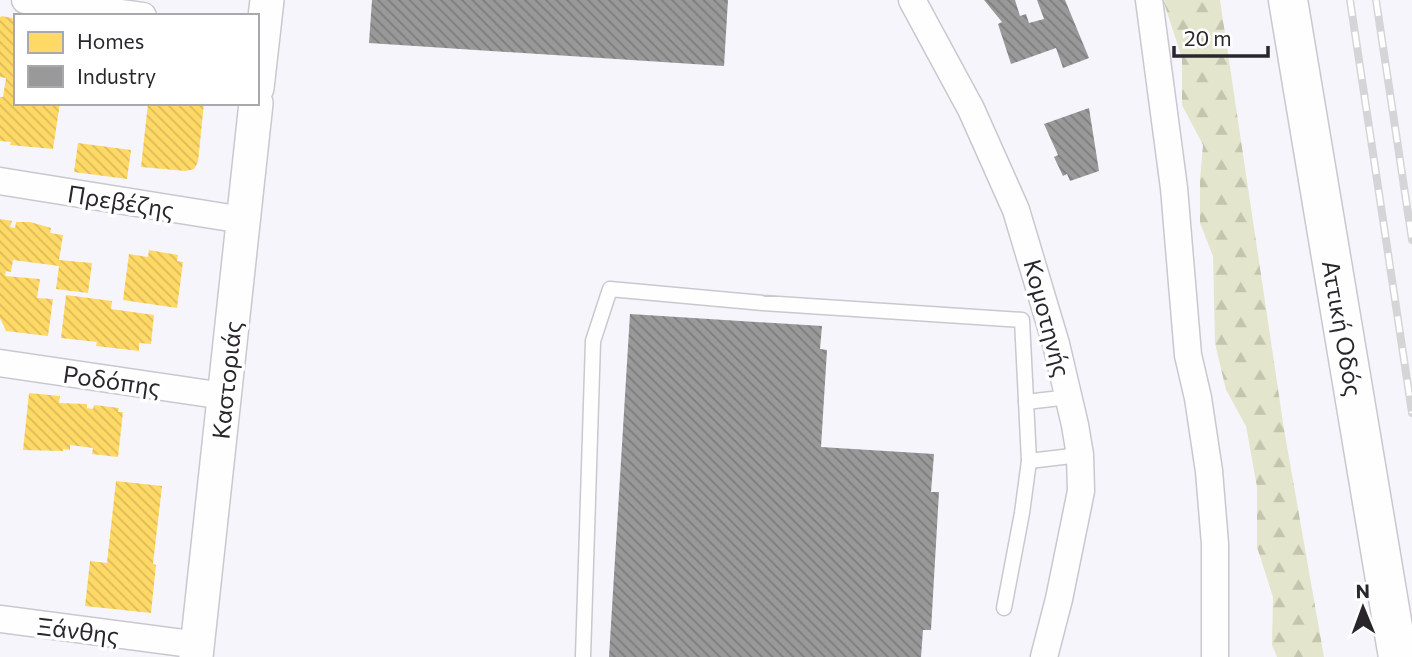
<svg xmlns="http://www.w3.org/2000/svg" width="1412" height="657" viewBox="0 0 1412 657" font-family="Commissioner,sans-serif">
<defs>
<pattern id="forest-firs" width="22" height="20" patternUnits="userSpaceOnUse" patternTransform="scale(1.75)"><rect width="22" height="20" fill="#e3e6cc"/><path d="M5 1l3.5 6h-7zM16 11l3.5 6h-7z" fill="#c3c5af"/></pattern>
<pattern id="homes-back-hatch" width="6" height="6" patternUnits="userSpaceOnUse" patternTransform="scale(1.75)"><rect width="6" height="6" fill="#ffd966"/><path d="M-1 5l2 2M0 0l6 6M5-1l2 2" fill="none" stroke="#dbba59"/></pattern>
<pattern id="industry-back-hatch" width="6" height="6" patternUnits="userSpaceOnUse" patternTransform="scale(1.75)"><rect width="6" height="6" fill="#999"/><path d="M-1 5l2 2M0 0l6 6M5-1l2 2" fill="none" stroke="#7d7d7d"/></pattern>
</defs>
<rect width="100%" height="100%" fill="#f7f5fc"/>
<polygon fill="url(#forest-firs)" points="1163,0 1220,0 1284,429 1324,657 1277,657 1272,645 1273,597 1257,547 1257,487 1246,426 1226,390 1215,343 1213,256 1200,223 1200,180 1203,145 1182,105 1182,58"/>
<g fill="url(#homes-back-hatch)">
<polygon points="2,16 16,19 16,103 60,103 53,149 10,145 11,142 0,141 0,97 3,97 6,78 0,77 0,17"/>
<polygon points="148,103 204,103 198,162 194,169 186,171 141,167"/>
<polygon points="78,143 131,150 127,179 74,172"/>
<polygon points="0,219 12,221 10,227 15,228 16,222 30,222 51,228 50,233 63,235 59,260 92,263 88,293 56,289 59,266 13,260 11,272 6,271 5,276 40,279 37,298 53,299 48,336 6,331 0,318"/>
<polygon points="149,250 178,255 177,261 183,262 177,308 123,300 129,254 148,257"/>
<polygon points="66,295 112,301 111,309 154,315 151,344 139,343 139,351 96,346 97,342 61,338"/>
<polygon points="29,393 60,396 59,403 87,404 87,408 93,409 94,405 119,408 118,412 123,412 118,457 92,454 93,448 70,445 70,450 63,449 63,451 23,450"/>
<polygon points="116,481 162,486 153,564 156,565 151,613 85,606 90,561 107,563"/>
</g>
<g fill="url(#industry-back-hatch)">
<polygon points="372,0 728,0 724,66 369,43"/>
<polygon points="984,0 1015,0 1020,16 1026,14 1029,23 1044,19 1037,0 1065,0 1089,58 1063,68 1056,48 1011,64 998,24 1002,22"/>
<polygon points="1089,108 1099,171 1070,181 1067,174 1063,176 1054,157 1058,155 1044,124"/>
<polygon points="630,314 822,326 820,349 827,350 821,447 934,454 931,492 939,492 931,630 923,630 921,657 609,657"/>
</g>
<g fill="none" stroke-linecap="round" stroke-linejoin="round">
<defs>
<g id="service">
<polyline points="1026,402 1069,397"/>
<polyline points="1029,461 1080,455"/>
<polyline points="583,657 593,341 610,289 763,303 1022,320 1029,461 1022,513 1004,608"/>
</g>
<g id="minor">
<polyline points="25,0 143,16"/>
<polyline points="912,0 971,109 1016,210 1056,344 1075,425 1080,455 1081,491 1059,599 1044,657"/>
<polyline points="1149,0 1174,188 1188,355 1198,398 1209,471 1215,544 1215,657"/>
<polyline points="0,181 243,220"/>
<polyline points="0,363 224,396"/>
<polyline points="0,619 198,645"/>
</g>
<g id="tertiary">
<polyline points="257,88 267,0"/>
<polyline points="196,657 256,103"/>
</g>
<polyline id="motorway" points="1288,0 1398,657"/>
</defs>
<use href="#service" stroke="#cac8ce" stroke-width="17"/>
<use href="#minor" stroke="#cac8ce" stroke-width="29"/>
<use href="#tertiary" stroke="#cac8ce" stroke-width="36"/>
<use href="#motorway" stroke="#cac8ce" stroke-width="41"/>
<use href="#service" stroke="#fefeff" stroke-width="14"/>
<use href="#minor" stroke="#fefeff" stroke-width="26"/>
<use href="#tertiary" stroke="#fefeff" stroke-width="33"/>
<use href="#motorway" stroke="#fefeff" stroke-width="38"/>
<defs>
<g id="rail">
<polyline points="1350,0 1412,413"/>
<polyline points="1376,0 1412,240"/>
</g>
</defs>
<use href="#rail" stroke="#d5d5d7" stroke-width="8"/>
<use href="#rail" stroke="#fff" stroke-width="5" stroke-dasharray="16" stroke-linecap="butt"/>
</g>
<g text-anchor="middle" dominant-baseline="central" stroke-width="7" stroke-linejoin="round" paint-order="stroke">
<g font-size="24" fill="#29272c" stroke="#fff">
<text transform="translate(121 201) rotate(9)">Πρεβέζης</text>
<text transform="translate(1048 318) rotate(75)">Κομοτηνής</text>
<text transform="translate(1343 328) rotate(80)">Αττική Οδός</text>
<text transform="translate(112 380) rotate(8)">Ροδόπης</text>
<text transform="translate(226 380) rotate(-84)">Καστοριάς</text>
<text transform="translate(78 630) rotate(7)">Ξάνθης</text>
</g>
</g>
<rect x="14" y="14" width="245" height="91" fill="#ffffff" stroke="#a9a9ab" stroke-width="2"/>
<rect x="28" y="32" width="35" height="21" fill="#ffd966" stroke="#a9a9ab" stroke-width="2"/>
<text x="77" y="49" font-size="21" fill="#29272c">Homes</text>
<rect x="28" y="66" width="35" height="21" fill="#999999" stroke="#a9a9ab" stroke-width="2"/>
<text x="77" y="84" font-size="21" fill="#29272c">Industry</text>
<g transform="translate(1363 608) rotate(359)" stroke="#ffffff" stroke-width="5" paint-order="stroke">
<path d="M0-5L12 26L0 18L-12 26Z" fill="#29272c"/>
<text y="-10" font-size="19" font-weight="bold" text-anchor="middle" fill="#29272c">N</text>
</g>
<path d="M1174 46v10h94v-10" fill="none" stroke="#29272c" stroke-width="3.5"/>
<text x="1184" y="46" font-size="21" fill="#29272c" stroke="#ffffff" stroke-width="5" paint-order="stroke">20 m</text>
</svg>
